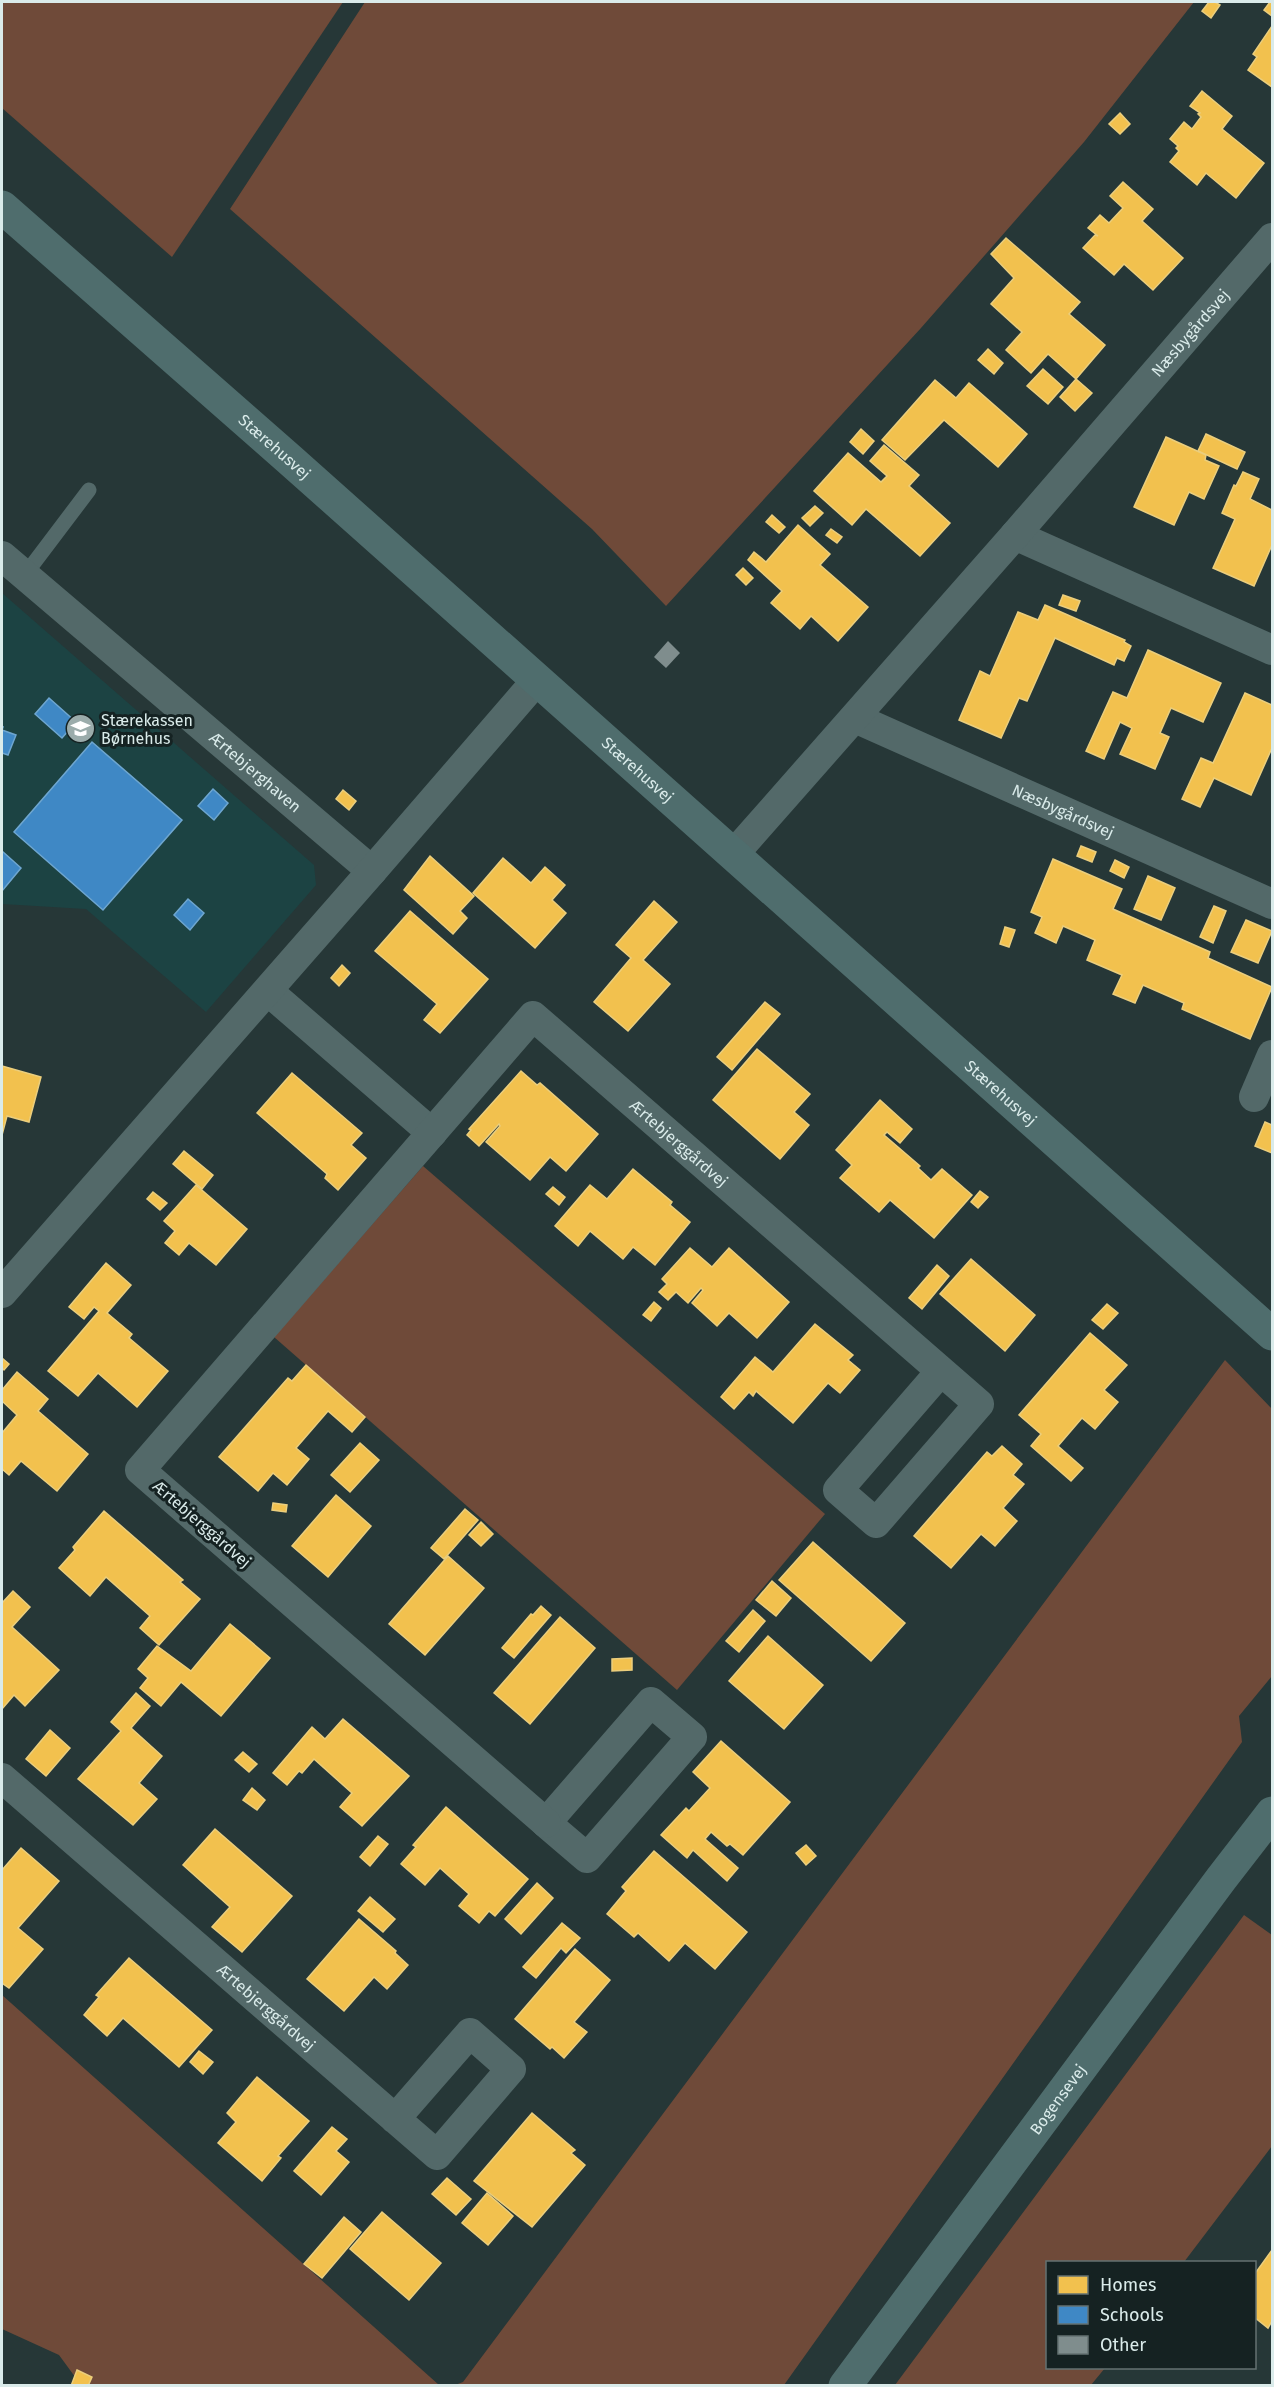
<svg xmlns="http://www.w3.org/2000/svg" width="1274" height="2387" viewBox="0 0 1274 2387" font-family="'Fira Sans',sans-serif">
<rect width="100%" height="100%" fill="#263737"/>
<polygon fill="#1c4343" points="2,593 314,865 316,885 206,1012 86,909 2,904"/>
<g fill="#6f4a39">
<polygon points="2,2 343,2 172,257 2,108"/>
<polygon points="365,2 1194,2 1084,142 921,328 666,606 592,529 230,209"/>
<polygon points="423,1166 825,1514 677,1690 274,1337"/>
<polygon points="1225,1360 1272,1409 1272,1676 1239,1716 1242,1742 784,2385 455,2385 463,2382"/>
<polygon points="1244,1915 1272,1935 1272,2146 1184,2262 1048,2262 1048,2368 1105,2368 1091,2385 895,2385"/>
<polygon points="2,1995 439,2385 81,2385 59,2355 2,2329"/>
</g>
<g fill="#f2c14e" stroke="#ebce7d" stroke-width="1.5">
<polygon points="1209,2 1215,2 1220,5 1211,18 1202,11"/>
<polygon points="1270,2 1272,2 1272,16 1264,10"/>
<polygon points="1272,26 1272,87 1248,70 1257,57 1253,54"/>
<polygon points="1202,91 1232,116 1222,129 1264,163 1236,198 1206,173 1197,185 1170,162 1179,151 1176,148 1178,146 1170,139 1184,122 1192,129 1201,117 1198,114 1200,113 1190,106"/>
<polygon points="1120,113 1130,124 1120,134 1109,124"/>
<polygon points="1123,182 1153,209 1142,221 1183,258 1153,290 1124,264 1114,275 1083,248 1095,235 1098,236 1088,228 1100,215 1109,223 1123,208 1110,196"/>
<polygon points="1006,238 1080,302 1069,314 1105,345 1076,379 1048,354 1031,373 1006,350 1022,332 991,304 1014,278 991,254"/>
<polygon points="988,349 1003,363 994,374 978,360"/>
<polygon points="1043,369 1063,387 1048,404 1027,386"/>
<polygon points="1076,379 1092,393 1075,411 1060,397"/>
<polygon points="935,380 956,398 969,383 1027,434 998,467 944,420 905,460 882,440"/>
<polygon points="861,429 874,441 863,454 850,442"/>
<polygon points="1206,434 1245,452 1237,469 1198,451"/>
<polygon points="1166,437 1206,455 1205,460 1219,466 1204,499 1189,492 1174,525 1134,507"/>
<polygon points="884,445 919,475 909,486 950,523 920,556 866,509 852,525 814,491 848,453 881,482 887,476 870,461"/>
<polygon points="1243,472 1259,479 1250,499 1272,510 1272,545 1254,586 1213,568 1235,519 1222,513 1234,485 1236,486"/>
<polygon points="815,506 823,513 810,526 802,518"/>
<polygon points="772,515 785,527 779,533 766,522"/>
<polygon points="798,525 830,554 820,565 868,607 838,641 811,616 800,629 771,603 782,591 748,560 754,552 766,562"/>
<polygon points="831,529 842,537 837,543 826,535"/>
<polygon points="743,568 753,578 746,585 736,575"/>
<polygon points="1063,595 1080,601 1076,611 1059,605"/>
<polygon points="1045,605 1125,640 1124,642 1131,646 1124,661 1117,658 1114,665 1055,638 1027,701 1019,698 1001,738 959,720 980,671 990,676 1018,612 1038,620"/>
<polygon points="1148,650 1221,683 1203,722 1171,708 1160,733 1169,737 1155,769 1120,754 1132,728 1120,722 1104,759 1086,751 1113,692 1127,698"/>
<polygon points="1245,693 1272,705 1272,748 1251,795 1214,778 1200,807 1182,799 1201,758 1213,763"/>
<polygon points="343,790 356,801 349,810 336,799"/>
<polygon points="1081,846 1096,852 1092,862 1077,856"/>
<polygon points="430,856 474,896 460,911 467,918 453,934 404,890"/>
<polygon points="503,858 531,883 545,867 565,885 552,900 566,913 535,948 473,893"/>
<polygon points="1053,859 1122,889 1113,909 1210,952 1208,958 1272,987 1250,1039 1182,1009 1184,1003 1143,985 1135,1003 1113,994 1122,975 1087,960 1095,940 1063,926 1056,943 1035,933 1042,917 1031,912"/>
<polygon points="1115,860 1129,867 1124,878 1110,871"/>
<polygon points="1148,876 1175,888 1161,920 1134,909"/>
<polygon points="654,901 677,922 643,960 670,984 628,1031 594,1002 631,958 616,945"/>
<polygon points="1214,906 1226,911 1213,943 1200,937"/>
<polygon points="410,911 488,979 440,1033 424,1020 437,1004 375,951"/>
<polygon points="1246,920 1272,931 1258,963 1231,952"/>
<polygon points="1005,927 1015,930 1009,947 1000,944"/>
<polygon points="342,965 350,973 339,986 331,978"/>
<polygon points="765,1002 780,1014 732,1070 717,1057"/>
<polygon points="757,1049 810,1094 794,1112 809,1125 780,1159 713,1100"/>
<polygon points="2,1066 41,1077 29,1122 7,1116 2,1135"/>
<polygon points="521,1071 537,1085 540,1083 598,1134 566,1171 550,1157 530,1180 486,1142 500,1126 499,1124 479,1146 467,1135 471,1130 469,1129"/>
<polygon points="292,1073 362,1133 351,1145 366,1158 338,1190 325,1178 327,1174 257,1113"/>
<polygon points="880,1100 912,1129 900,1143 887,1132 884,1135 920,1166 918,1168 931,1180 942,1169 972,1195 934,1238 890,1200 879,1212 840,1178 852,1165 836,1150"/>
<polygon points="1265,1122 1272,1125 1272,1153 1255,1146"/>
<polygon points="184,1151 213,1175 202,1189 173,1164"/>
<polygon points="633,1169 672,1202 670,1205 690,1222 655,1265 633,1247 623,1259 590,1231 578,1246 555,1226 590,1185 607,1199"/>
<polygon points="196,1185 247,1229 216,1265 189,1243 179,1255 165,1243 175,1231 164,1221"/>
<polygon points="553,1187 565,1197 559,1205 546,1194"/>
<polygon points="980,1191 988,1197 978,1208 971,1202"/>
<polygon points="153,1192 167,1203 160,1210 147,1199"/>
<polygon points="690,1248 712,1267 729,1248 789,1302 757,1338 729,1313 717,1326 692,1303 703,1290 701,1288 688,1303 676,1292 668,1300 659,1292 667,1284 662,1279"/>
<polygon points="971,1259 1035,1315 1005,1351 940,1294"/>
<polygon points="106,1263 131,1285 107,1313 132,1334 129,1338 168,1371 137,1407 98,1373 78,1396 48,1371 99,1311 94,1307 84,1319 69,1307"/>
<polygon points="937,1265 949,1276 922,1309 909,1298"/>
<polygon points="654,1302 661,1308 651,1321 643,1315"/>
<polygon points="1107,1304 1118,1313 1103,1329 1092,1320"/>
<polygon points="815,1324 853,1355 848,1360 860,1370 840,1393 828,1383 793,1423 756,1391 753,1396 749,1392 734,1409 721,1397 755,1357 773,1372"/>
<polygon points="1090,1333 1127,1365 1104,1390 1118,1402 1095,1429 1082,1418 1058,1446 1083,1468 1071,1481 1031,1446 1041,1434 1019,1415"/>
<polygon points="2,1358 9,1364 4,1370 2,1368"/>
<polygon points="306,1365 365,1417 352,1432 328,1411 296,1448 309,1459 287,1485 273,1473 258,1491 219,1457 288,1378 292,1381"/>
<polygon points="17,1372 48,1399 38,1411 88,1454 57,1491 21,1461 9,1475 2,1469 2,1433 17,1415 2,1401 2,1390"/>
<polygon points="360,1443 379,1460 350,1492 331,1475"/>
<polygon points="1002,1446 1022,1464 1013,1475 1024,1484 1003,1508 1017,1521 995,1546 981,1534 951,1568 914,1536 987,1452 992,1456"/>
<polygon points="336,1495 371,1526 328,1577 292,1546"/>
<polygon points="273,1503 287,1505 286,1512 272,1510"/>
<polygon points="465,1509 478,1520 444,1559 431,1548"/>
<polygon points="104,1511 183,1580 180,1582 200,1599 159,1645 140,1628 150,1616 106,1577 90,1596 59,1568 75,1550 73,1547"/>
<polygon points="481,1522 493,1534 481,1546 469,1535"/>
<polygon points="813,1542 905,1623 871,1661 779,1580"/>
<polygon points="448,1556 484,1588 425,1655 389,1624"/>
<polygon points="772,1581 791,1598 776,1616 756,1600"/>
<polygon points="13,1591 30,1607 12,1627 59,1670 25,1706 14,1695 2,1709 2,1603"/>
<polygon points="541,1606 551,1615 514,1658 502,1648 531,1614 533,1615"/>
<polygon points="753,1610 765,1621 739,1652 726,1641"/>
<polygon points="560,1617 595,1648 530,1724 494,1693"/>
<polygon points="230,1624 270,1658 221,1716 181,1682 161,1706 140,1688 148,1678 138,1669 157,1646 191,1671"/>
<polygon points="768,1636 823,1685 784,1729 729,1681"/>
<polygon points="632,1658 632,1670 612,1671 612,1659"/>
<polygon points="136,1693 150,1706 131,1728 162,1756 139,1783 157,1799 133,1825 78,1779 121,1731 111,1722"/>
<polygon points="343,1719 409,1776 362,1826 340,1807 352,1793 314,1759 302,1773 299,1771 287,1785 273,1773 312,1727 325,1739"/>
<polygon points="50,1730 70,1748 46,1776 26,1759"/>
<polygon points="721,1741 790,1802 743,1855 730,1844 727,1846 711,1832 705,1839 738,1868 727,1881 693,1850 687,1858 661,1835 686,1808 689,1811 710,1788 693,1772"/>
<polygon points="243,1752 257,1764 249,1772 235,1760"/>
<polygon points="252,1788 265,1800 257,1810 243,1800"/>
<polygon points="446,1807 528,1879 495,1916 489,1911 479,1923 459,1906 469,1894 440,1868 425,1885 401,1864 416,1847 413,1845"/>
<polygon points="215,1829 292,1896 242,1952 212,1927 230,1907 183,1865"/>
<polygon points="378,1836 388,1844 370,1866 360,1857"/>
<polygon points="806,1845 816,1856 806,1865 796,1853"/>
<polygon points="21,1848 59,1881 18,1928 43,1949 9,1988 2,1983 2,1870"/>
<polygon points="654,1851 747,1932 715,1969 685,1943 669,1961 638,1933 634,1937 607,1914 626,1891 622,1887"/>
<polygon points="537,1883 553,1898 521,1934 505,1919"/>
<polygon points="370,1897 395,1919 383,1932 358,1911"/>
<polygon points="359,1919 396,1951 395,1953 408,1965 387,1989 374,1977 344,2011 307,1979"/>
<polygon points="562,1923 580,1938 566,1953 561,1948 536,1978 523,1967"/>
<polygon points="575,1949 610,1980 574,2022 587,2032 564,2058 552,2047 550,2049 515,2019"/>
<polygon points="129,1958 212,2030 179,2067 123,2018 107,2036 84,2015 99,1997 96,1995"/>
<polygon points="199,2051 213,2062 203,2074 190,2062"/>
<polygon points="257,2077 309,2121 278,2156 281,2158 262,2181 218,2143 236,2122 227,2113"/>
<polygon points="532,2113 575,2150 571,2153 585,2165 532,2227 474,2181"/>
<polygon points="332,2127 347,2139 336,2151 349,2162 321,2195 294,2171"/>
<polygon points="447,2178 471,2199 456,2215 432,2194"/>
<polygon points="487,2193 513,2216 488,2245 462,2223"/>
<polygon points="382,2212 441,2263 409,2300 350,2249"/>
<polygon points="344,2217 361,2232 322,2278 304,2264"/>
<polygon points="1272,2250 1272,2321 1268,2328 1254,2317 1254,2275"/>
<polygon points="77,2370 92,2377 88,2386 71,2386"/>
</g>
<g fill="#3f88c5" stroke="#6ea6d0" stroke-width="1.5">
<polygon points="49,698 76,722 62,738 35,714"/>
<polygon points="3,727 2,730 16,735 8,755 2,753 2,727"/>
<polygon points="92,742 182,820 103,910 14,832"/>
<polygon points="213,789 228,803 214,820 198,806"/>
<polygon points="2,851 21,868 2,891"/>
<polygon points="188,899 204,913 190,930 174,915"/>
</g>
<polygon fill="#7f8d8d" points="668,641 680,653 666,668 654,657"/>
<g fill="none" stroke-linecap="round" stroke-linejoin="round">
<polyline stroke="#536969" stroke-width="15" points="24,576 89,490"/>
<g stroke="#536969" stroke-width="30">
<polyline points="1015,535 1272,650"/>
<path id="s1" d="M2,556L372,871"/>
<path id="s2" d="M855,718L1272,904"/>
<path id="s3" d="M733,855L1015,535L1272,238"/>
<polyline points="268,991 432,1133"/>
<polyline points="1254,1097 1272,1055"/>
<polyline points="2,1293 372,871 537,680"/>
<polygon points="651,1702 692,1737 587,1858 546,1823"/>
<path id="s4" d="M2,1778L437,2155L511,2069L470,2033L395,2119"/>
<path id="s5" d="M546,1823L140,1470L533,1016L979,1404L876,1523L838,1490L941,1371"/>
</g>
<g stroke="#4f6d6d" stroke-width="33">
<path id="s6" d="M2,207L289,459L1272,1334"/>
<path id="s7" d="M845,2386L1221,1879L1272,1813"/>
</g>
</g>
<defs>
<symbol id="school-disc" viewBox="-11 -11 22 22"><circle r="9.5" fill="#9bacab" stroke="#152222"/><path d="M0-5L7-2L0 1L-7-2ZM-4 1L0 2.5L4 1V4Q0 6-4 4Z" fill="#fff"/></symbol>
</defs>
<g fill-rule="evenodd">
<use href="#school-disc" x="64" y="712" width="33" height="33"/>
</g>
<g text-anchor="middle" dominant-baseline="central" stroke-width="6" stroke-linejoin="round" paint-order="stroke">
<g font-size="16" fill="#daebea" stroke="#152222">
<text stroke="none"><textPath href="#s3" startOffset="694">Næsbygårdsvej</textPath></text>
<text stroke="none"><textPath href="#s6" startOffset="363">Stærehusvej</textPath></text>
<text stroke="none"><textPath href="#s6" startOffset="849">Stærehusvej</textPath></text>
<text stroke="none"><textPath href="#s1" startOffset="333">Ærtebjerghaven</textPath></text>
<text stroke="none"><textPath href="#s2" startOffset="228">Næsbygårdsvej</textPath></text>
<text stroke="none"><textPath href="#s6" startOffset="1335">Stærehusvej</textPath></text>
<text stroke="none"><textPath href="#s5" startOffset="1332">Ærtebjerggårdvej</textPath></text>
<text transform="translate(202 1524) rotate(41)">Ærtebjerggårdvej</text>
<text stroke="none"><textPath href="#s4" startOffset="350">Ærtebjerggårdvej</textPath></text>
<text stroke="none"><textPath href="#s7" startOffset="357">Bogensevej</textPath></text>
</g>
<g font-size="16" fill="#daebea" stroke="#152222" text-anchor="start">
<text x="101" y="720">Stærekassen<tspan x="101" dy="18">Børnehus</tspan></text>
</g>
</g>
<rect width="1274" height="2387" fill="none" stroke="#daebea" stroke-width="6"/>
<rect x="1046" y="2261" width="210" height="108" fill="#152222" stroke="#647272" stroke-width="1.5"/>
<rect x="1058" y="2276" width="30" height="18" fill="#f2c14e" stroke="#647272" stroke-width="1.5"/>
<text x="1100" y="2291" font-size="18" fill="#daebea">Homes</text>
<rect x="1058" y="2306" width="30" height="18" fill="#3f88c5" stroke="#647272" stroke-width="1.5"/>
<text x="1100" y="2321" font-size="18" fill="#daebea">Schools</text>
<rect x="1058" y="2336" width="30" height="18" fill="#7f8d8d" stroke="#647272" stroke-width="1.5"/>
<text x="1100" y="2351" font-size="18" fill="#daebea">Other</text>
</svg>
